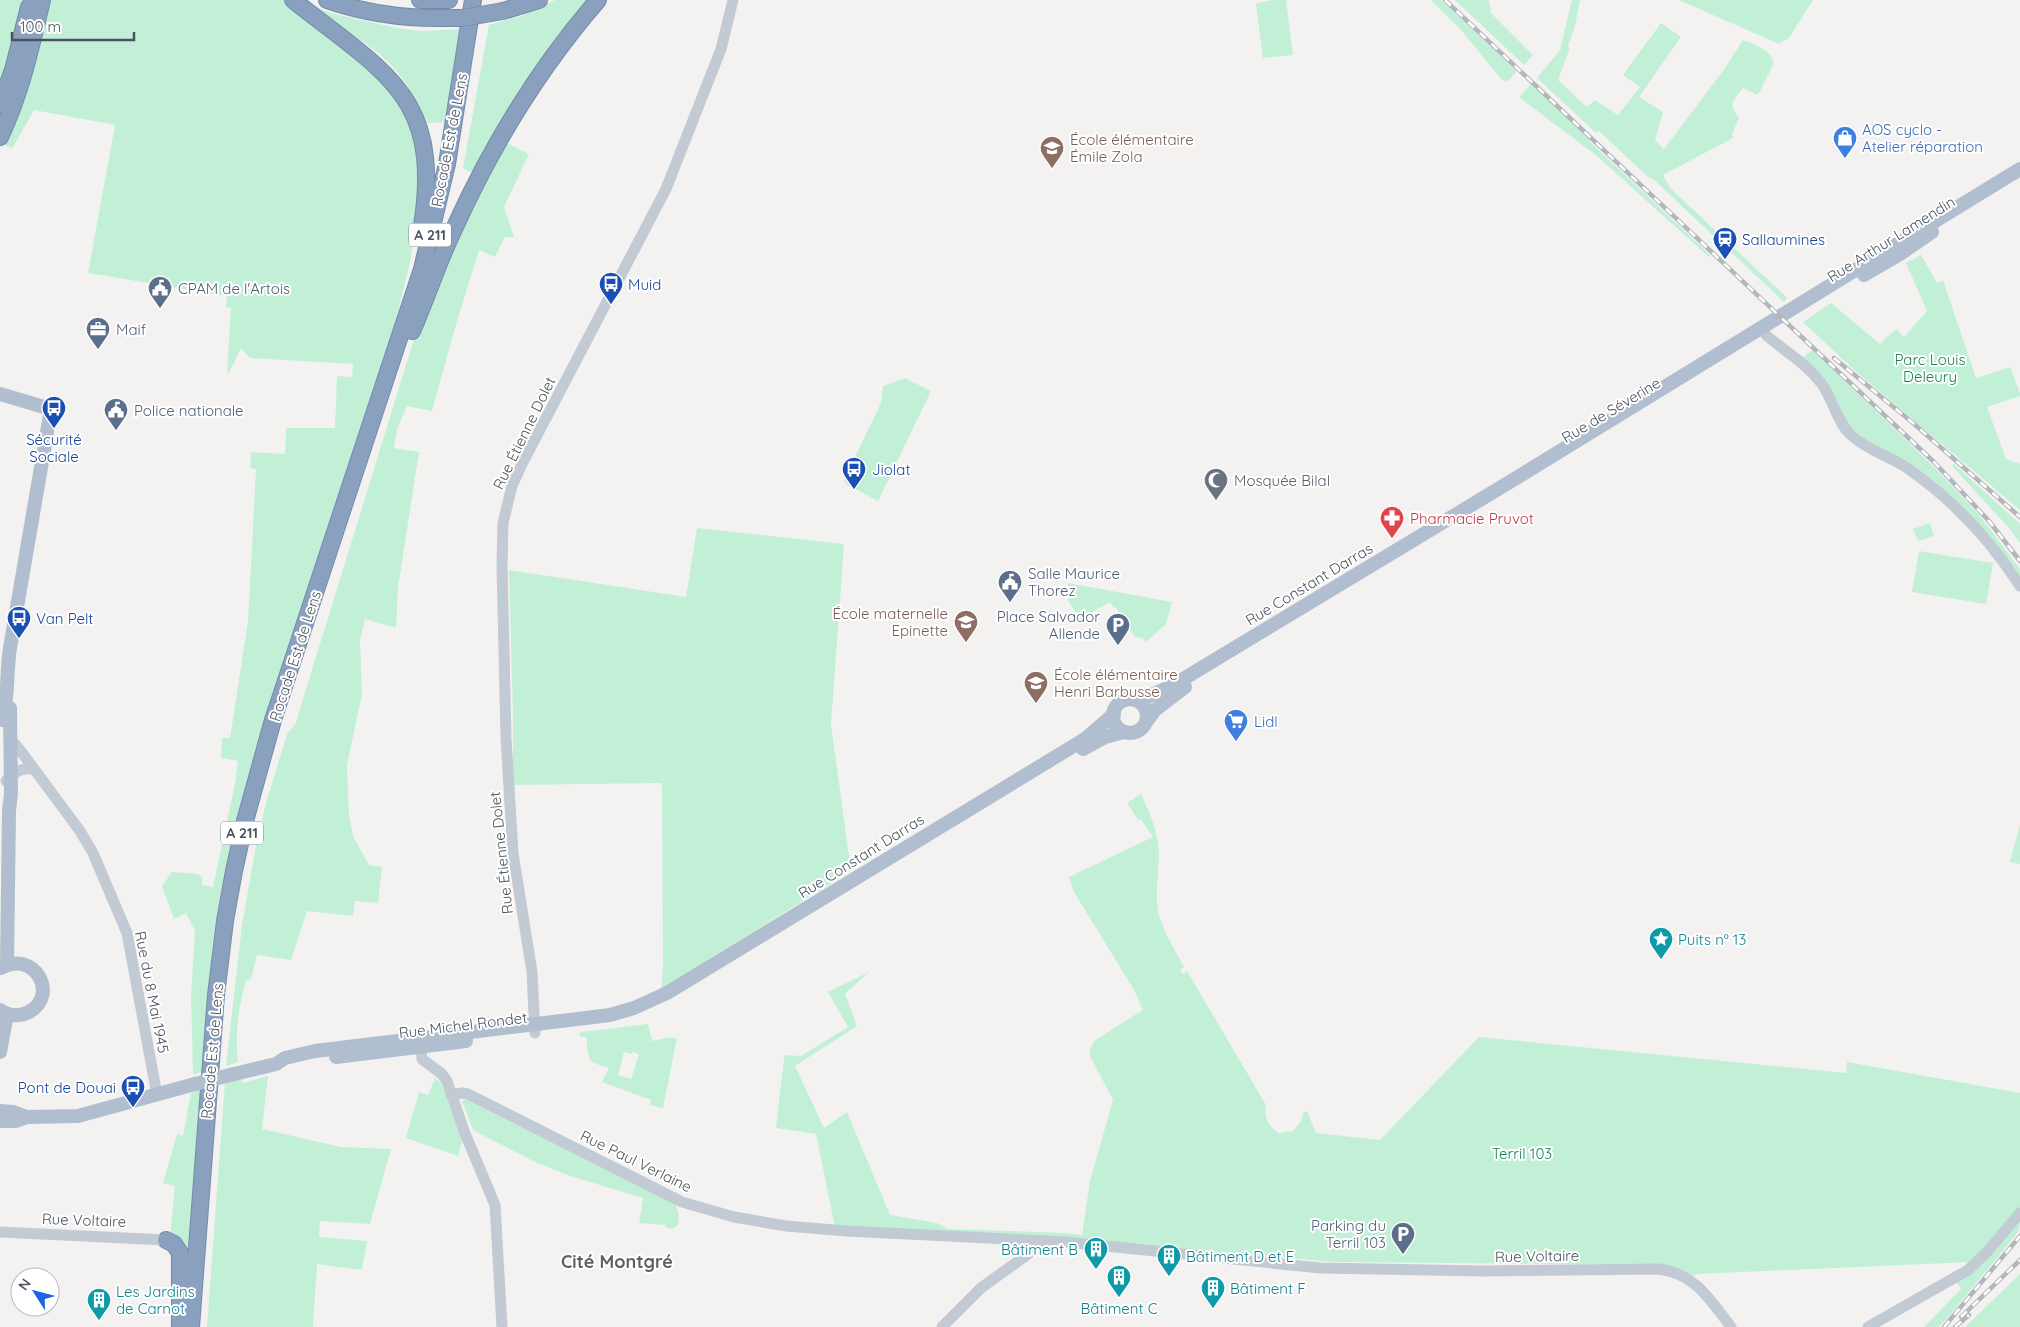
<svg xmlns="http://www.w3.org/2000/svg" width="2020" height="1327" viewBox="0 0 2020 1327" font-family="Quicksand,sans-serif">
<rect width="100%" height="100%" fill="#f4f2f1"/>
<g fill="#c1f0d7" fill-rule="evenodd">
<polygon points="0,0 24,0 14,42 0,82"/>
<polygon points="47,0 286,0 401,98 421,153 417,216 410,263 394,327 270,704 239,810 230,848 215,930 201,1072 193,1075 191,995 195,931 186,913 174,919 162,886 172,872 198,874 202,878 202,885 213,887 235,784 238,761 221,758 222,738 230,738 248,621 256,469 250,468 251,452 285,454 286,428 335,428 337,376 352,377 353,364 250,358 241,348 229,373 227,372 231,308 226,307 227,296 88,273 115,125 34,110 12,149 4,144 19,108"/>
<polygon points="555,0 591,0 477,169 470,172 463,168 489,25 521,16"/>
<polygon points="1273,0 1286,0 1293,55 1263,58 1256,3"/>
<polygon points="1431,0 1441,0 1517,71 1507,82 1501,79 1462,31"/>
<polygon points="1455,0 1489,0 1491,13 1533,55 1524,65"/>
<path d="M1572,0H1580L1575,26L1568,46L1570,48L1558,80L1587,107L1595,100L1618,115L1640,87L1623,75L1661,23L1681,37L1639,97L1663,112L1655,140L1664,149L1723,71L1743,40C1757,46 1769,48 1774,63L1758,95L1743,88C1733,100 1728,105 1739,118L1732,134L1733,138L1663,175L1670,188L1780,291L1787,298L1784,302L1653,179L1648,177L1599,131L1596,133L1537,78L1560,50Z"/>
<polygon points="1679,0 1813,0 1789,38 1779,44"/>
<path d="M304,3L334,14L397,28L421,31L461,29L448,122L427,123C411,85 394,62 359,39L356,42Z"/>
<polygon points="1531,84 1590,139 1589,141 1711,256 1709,257 1597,156 1520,98 1520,96"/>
<path d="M503,141L529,154L504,207L514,237H505L495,257L479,250L457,321L432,411L407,406L397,429L394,448L419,452L398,588L396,628L365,619L360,641L362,694L347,765L349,816L353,836L369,865L382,867L378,903L355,901L353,916L307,911L291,960L257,955L251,979L246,981C238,1010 235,1032 238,1062L226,1066L242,925L255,851L266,803L287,734L295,725L414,339L454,240Z"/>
<polygon points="1921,255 1937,283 1943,280 1976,378 2010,367 2020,393 2020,396 1987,407 2006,459 2020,464 2020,510 1853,369 1803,322 1831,303 1880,344 1888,336 1897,329 1904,337 1927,311 1906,263"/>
<path d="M1812,350L1935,468L1980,516L2020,569V579C1991,545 1965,505 1929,477C1906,459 1877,450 1855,431C1844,422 1841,406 1834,395C1825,381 1815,369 1802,358Z"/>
<polygon points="905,378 931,391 878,501 846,484 844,480 881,403 883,386"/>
<polygon points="1954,464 2020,524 2020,543 2009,528 1952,466"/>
<polygon points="1930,523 1934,536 1918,541 1913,529"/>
<polygon points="697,528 844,544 831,724 851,871 661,989 663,966 662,783 513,785 513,715 509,570 686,597"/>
<polygon points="1919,551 1993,563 1986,604 1912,592"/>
<polygon points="1068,583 1172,602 1166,624 1146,642 1143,638 1135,637 1116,608 1113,607 1110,602 1080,619 1068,600"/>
<path d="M1141,794C1150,813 1158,832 1159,853C1159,873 1154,895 1159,915C1164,933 1175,950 1184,967L1180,970L1183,974L1187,971L1266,1105C1264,1118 1268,1126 1279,1133L1293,1131L1301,1121L1303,1113L1307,1111L1316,1133L1380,1140L1479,1037L1846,1073L1847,1062L2020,1093V1207L1994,1239L1970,1262L1697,1274L1693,1276L1667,1265L1334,1262L1141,1245L1082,1238L835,1227L816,1134L776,1128L784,1059L785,1055L801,1056L848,1027L828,992L869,972L845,994L857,1026L795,1066L824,1128L847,1112L890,1215L937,1223L948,1229L1066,1233L1082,1235L1090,1181L1113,1100L1090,1056V1049L1094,1041L1143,1010L1134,990L1074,892L1069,877L1153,837L1141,819L1138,820L1127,803Z"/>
<polygon points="2020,824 2020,864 2010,862"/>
<path d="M648,1024L652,1041L666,1038H677L663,1108L650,1105L651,1100L602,1082L609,1068C585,1061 590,1061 586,1037H580L579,1033L582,1032ZM624,1052L631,1054L632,1052L639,1054L631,1079L618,1075Z"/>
<polygon points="268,1076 262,1129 341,1147 391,1149 370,1224 320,1221 319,1237 367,1241 362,1270 317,1264 313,1327 207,1327 225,1082 241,1077 243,1083"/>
<polygon points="435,1078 442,1084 462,1141 458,1156 406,1138 419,1092 428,1095"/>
<polygon points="200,1090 186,1301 170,1236 175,1186 163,1183 177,1134 183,1136 191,1093"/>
<path d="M470,1098L673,1201C678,1208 681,1219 677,1226L672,1229L665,1227V1225L639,1223L643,1198L570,1176L533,1161L473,1130L462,1101Z"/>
<polygon points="2020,1219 2019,1231 1949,1316 1939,1327 1924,1327 1961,1289 1956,1282"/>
<polygon points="2020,1274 2020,1327 1965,1327"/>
</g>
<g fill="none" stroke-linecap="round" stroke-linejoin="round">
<defs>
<g id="highway">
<path d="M293,0C387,75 444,96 421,232"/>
<path d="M327,0C367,14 407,19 449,18"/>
<polyline points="420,0 449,0"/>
<polyline points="503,11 539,0"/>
<polyline points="0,105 13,70 29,7"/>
<path d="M0,137C21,93 31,47 42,0"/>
<path d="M412,331C427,297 438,262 454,229C491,147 539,68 598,0"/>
<polyline points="166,1240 174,1244 180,1253 180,1327"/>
<polyline points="191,1327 216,995 225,921 234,871 245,821 273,720 422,269 447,164 473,0"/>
</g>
</defs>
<use href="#highway" stroke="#758bab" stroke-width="18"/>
<g stroke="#c2cad3" stroke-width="11">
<path d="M1766,335C1784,351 1806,363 1821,383C1833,399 1837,422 1851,435C1868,451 1892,457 1910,470C1954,501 1991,541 2020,586"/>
<polyline points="10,742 15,744 23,754 80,831 93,853 127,933 157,1095"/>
<path d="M6,781C14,772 23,766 34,770"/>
<polyline points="535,1033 532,972 513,853 506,738 502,565 503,523 512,486 522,464 666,189 721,49 733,0"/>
<polyline points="420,1040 422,1059 442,1074 447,1081 464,1131 495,1205 502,1327"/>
<path d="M451,1095L462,1093L468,1094L682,1202L734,1217L786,1226L847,1231L1066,1242L1320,1268L1483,1271L1659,1269C1696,1274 1710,1300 1731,1327"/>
<polyline points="0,1232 166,1240"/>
<polyline points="942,1327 981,1288 1046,1241"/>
<polyline points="1868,1327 1968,1270 1987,1252 2020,1213"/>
</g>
<g stroke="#b1becf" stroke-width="14">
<polyline points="1864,275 1900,254 1932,232"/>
<path d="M0,394L51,409L10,648C6,672 9,697 2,720"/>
<circle cx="1130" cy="716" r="17"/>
<polyline points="1135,700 1145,698 1170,687 1513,480 2020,169"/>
<polyline points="1147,721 1155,710 1185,687"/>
<polyline points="1083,749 1105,737 1124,732"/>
<polyline points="7,965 9,811 11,793 10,708"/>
<path d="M0,1010C9,1016 19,1017 29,1012C60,995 34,949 1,968"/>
<polyline points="0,1052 7,1014"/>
<polyline points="336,1057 466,1041"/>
<polyline points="234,1074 276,1064 285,1058 315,1051 610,1015 634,1008 667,993 1085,739 1114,714"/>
<polyline points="0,1111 13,1112 27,1117"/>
<polyline points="0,1121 16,1121 27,1117 78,1116 195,1084"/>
</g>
<use href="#highway" stroke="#8aa0bf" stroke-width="16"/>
<defs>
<g id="rail">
<polyline points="1445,0 1934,462 1989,521 2020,561"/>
<polyline points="1834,358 1913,423 2020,517"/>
<polyline points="1961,1317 2020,1260"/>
<polyline points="1944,1327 2020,1236"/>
<polyline points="1955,1327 1969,1315"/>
</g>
</defs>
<use href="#rail" stroke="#b3b6bb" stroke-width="4.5"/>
<use href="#rail" stroke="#fff" stroke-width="2.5" stroke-dasharray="8" stroke-linecap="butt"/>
<defs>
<polyline id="highway-bridge" points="449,18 462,18 503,11"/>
</defs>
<use href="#highway-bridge" stroke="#758bab" stroke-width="18" stroke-linecap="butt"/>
<polyline stroke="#b1becf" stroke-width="14" points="195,1084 234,1074"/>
<use href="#highway-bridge" stroke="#8aa0bf" stroke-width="16"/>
</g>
<defs>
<symbol id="shop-pin" viewBox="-11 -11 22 30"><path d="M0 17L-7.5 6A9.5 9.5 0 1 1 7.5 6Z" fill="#3f7fe0" stroke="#fff"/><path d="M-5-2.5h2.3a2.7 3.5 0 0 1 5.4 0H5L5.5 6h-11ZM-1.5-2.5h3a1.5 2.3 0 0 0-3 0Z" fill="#fff"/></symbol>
<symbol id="school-pin" viewBox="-11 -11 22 30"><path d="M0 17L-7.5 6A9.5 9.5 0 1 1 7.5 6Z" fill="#8d6e63" stroke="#fff"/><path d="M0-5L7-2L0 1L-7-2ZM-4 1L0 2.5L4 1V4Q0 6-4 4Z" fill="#fff"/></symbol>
<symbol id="station-pin" viewBox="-11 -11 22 30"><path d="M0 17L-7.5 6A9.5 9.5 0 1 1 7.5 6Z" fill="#1a4fb4" stroke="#fff"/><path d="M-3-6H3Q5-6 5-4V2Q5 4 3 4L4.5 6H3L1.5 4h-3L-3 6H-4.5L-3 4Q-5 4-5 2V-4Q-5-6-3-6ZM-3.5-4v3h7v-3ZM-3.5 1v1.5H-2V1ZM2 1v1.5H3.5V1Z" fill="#fff"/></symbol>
<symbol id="bus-pin" viewBox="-11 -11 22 30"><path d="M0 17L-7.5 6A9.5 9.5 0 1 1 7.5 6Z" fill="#1a4fb4" stroke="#fff"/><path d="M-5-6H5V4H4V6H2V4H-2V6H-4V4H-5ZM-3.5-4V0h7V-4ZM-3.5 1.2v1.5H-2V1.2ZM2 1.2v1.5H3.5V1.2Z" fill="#fff"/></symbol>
<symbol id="civic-pin" viewBox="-11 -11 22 30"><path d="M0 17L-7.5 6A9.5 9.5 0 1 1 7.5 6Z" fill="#5c6f8a" stroke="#fff"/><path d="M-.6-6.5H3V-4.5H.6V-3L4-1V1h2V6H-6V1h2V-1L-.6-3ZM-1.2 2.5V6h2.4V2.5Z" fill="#fff"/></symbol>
<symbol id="office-pin" viewBox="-11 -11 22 30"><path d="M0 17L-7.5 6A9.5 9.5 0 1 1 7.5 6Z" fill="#5c6f8a" stroke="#fff"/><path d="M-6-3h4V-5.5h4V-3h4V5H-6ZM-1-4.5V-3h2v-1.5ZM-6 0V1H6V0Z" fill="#fff"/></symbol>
<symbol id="mosque-pin" viewBox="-11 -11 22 30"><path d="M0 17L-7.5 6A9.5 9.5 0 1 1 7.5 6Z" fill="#6b7280" stroke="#fff"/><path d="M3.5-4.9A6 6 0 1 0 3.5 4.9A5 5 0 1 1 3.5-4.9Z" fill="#fff"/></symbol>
<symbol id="pharmacy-pin" viewBox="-11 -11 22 30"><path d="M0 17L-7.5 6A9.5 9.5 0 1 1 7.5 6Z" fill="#e0444e" stroke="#fff"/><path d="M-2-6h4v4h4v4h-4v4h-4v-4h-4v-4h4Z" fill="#fff"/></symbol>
<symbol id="parking-pin" viewBox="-11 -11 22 30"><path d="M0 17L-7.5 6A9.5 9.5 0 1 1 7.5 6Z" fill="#5c6f8a" stroke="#fff"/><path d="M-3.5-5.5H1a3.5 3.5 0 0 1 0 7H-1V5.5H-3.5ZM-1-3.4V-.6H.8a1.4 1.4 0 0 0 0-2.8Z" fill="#fff"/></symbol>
<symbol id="supermarket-pin" viewBox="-11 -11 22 30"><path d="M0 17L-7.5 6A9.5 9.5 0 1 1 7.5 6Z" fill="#3f7fe0" stroke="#fff"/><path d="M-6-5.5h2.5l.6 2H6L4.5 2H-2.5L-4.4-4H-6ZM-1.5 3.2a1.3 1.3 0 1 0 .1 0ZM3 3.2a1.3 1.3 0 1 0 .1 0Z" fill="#fff"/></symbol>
<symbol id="sight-pin" viewBox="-11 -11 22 30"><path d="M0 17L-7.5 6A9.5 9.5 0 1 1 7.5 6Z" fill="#0f9aa8" stroke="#fff"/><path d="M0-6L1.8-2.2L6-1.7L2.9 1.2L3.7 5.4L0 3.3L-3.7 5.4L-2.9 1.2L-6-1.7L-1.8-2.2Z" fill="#fff"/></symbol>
<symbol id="building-pin" viewBox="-11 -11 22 30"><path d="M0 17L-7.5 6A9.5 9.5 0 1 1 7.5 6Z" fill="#0f9aa8" stroke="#fff"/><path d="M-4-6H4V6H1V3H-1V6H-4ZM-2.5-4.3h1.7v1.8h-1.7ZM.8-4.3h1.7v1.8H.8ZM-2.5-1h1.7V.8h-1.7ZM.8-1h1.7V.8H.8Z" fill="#fff"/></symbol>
</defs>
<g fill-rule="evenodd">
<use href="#shop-pin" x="1831" y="124" width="28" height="38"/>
<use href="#school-pin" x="1038" y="134" width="28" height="38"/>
<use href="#station-pin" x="1711" y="225" width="28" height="38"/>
<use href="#bus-pin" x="597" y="270" width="28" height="38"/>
<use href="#civic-pin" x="146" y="274" width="28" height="38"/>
<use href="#office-pin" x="84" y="315" width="28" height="38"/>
<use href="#bus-pin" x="40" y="394" width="28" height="38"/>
<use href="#civic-pin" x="102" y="396" width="28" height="38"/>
<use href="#bus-pin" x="840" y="455" width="28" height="38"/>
<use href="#mosque-pin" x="1202" y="466" width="28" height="38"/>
<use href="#pharmacy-pin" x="1378" y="504" width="28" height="38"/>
<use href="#civic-pin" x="996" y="568" width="28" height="38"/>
<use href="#bus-pin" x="5" y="604" width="28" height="38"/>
<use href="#school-pin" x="952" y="608" width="28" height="38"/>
<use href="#parking-pin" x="1104" y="611" width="28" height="38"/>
<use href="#school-pin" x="1022" y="669" width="28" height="38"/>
<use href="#supermarket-pin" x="1222" y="707" width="28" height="38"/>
<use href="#sight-pin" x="1647" y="925" width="28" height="38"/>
<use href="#bus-pin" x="119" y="1073" width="28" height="38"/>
<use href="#parking-pin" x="1389" y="1220" width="28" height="38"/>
<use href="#building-pin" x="1082" y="1235" width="28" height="38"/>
<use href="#building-pin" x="1155" y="1242" width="28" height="38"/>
<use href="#building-pin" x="1105" y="1263" width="28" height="38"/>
<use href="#building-pin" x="1199" y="1274" width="28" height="38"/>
<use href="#building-pin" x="85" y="1286" width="28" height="38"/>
</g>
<g text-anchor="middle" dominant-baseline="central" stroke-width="4" stroke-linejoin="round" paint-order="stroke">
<g fill="#fff" stroke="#80878f" stroke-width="1">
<rect x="409" y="223.5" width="42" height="23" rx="4"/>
<rect x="221" y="821.5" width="42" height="23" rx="4"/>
</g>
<g font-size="14" font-weight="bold" fill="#49535f">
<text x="430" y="235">A 211</text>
<text x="242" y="833">A 211</text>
</g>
<g font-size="15" fill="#366cbe" stroke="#fff" text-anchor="start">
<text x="1862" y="129">AOS cyclo -<tspan x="1862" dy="17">Atelier réparation</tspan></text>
<text x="1254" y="721">Lidl</text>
</g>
<g font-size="15" fill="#785e54" stroke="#fff" text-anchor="start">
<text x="1070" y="139">École élémentaire<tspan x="1070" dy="17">Émile Zola</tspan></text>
<text x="948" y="613" text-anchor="end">École maternelle<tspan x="948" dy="17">Epinette</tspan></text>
<text x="1054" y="674">École élémentaire<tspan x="1054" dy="17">Henri Barbusse</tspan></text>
</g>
<g font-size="15" fill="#49535f" stroke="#fff">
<text transform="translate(449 140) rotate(-79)">Rocade Est de Lens</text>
<text transform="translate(1891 239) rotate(-32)">Rue Arthur Lamendin</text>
<text transform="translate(1611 410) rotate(-31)">Rue de Séverine</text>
<text transform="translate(524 433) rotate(-64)">Rue Étienne Dolet</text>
<text transform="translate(1309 584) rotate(-31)">Rue Constant Darras</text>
<text transform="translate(295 656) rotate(-72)">Rocade Est de Lens</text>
<text transform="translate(501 853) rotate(-96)">Rue Étienne Dolet</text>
<text transform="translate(861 856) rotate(-32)">Rue Constant Darras</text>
<text transform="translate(152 992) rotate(79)">Rue du 8 Mai 1945</text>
<text transform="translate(463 1025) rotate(-7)">Rue Michel Rondet</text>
<text transform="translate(212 1051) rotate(-85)">Rocade Est de Lens</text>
<text transform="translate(636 1161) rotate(26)">Rue Paul Verlaine</text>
<text transform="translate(84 1220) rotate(2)">Rue Voltaire</text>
<text transform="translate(1537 1256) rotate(-1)">Rue Voltaire</text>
</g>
<g font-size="15" fill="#164399" stroke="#fff" text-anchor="start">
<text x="1742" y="239">Sallaumines</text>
<text x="628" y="284">Muid</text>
<text x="54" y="439" text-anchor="middle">Sécurité<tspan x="54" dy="17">Sociale</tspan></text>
<text x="872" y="469">Jiolat</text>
<text x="36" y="618">Van Pelt</text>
<text x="116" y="1087" text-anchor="end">Pont de Douai</text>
</g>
<g font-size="15" fill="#4e5e75" stroke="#fff" text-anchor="start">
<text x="178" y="288">CPAM de l'Artois</text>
<text x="116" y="329">Maif</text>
<text x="134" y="410">Police nationale</text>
<text x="1028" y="573">Salle Maurice<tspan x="1028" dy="17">Thorez</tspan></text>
<text x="1100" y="616" text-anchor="end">Place Salvador<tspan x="1100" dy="17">Allende</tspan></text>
<text x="1386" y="1225" text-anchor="end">Parking du<tspan x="1386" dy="17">Terril 103</tspan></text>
</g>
<g font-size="15" fill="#188255" stroke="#fff">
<text x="1930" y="359">Parc Louis<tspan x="1930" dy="17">Deleury</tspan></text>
<text x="1522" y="1153">Terril 103</text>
</g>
<g font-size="15" fill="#5b616d" stroke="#fff" text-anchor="start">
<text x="1234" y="480">Mosquée Bilal</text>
</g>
<g font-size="15" fill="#be3a42" stroke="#fff" text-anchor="start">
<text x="1410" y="518">Pharmacie Pruvot</text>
</g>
<g font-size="15" fill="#0d838f" stroke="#fff" text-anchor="start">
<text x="1678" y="939">Puits n° 13</text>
<text x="1078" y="1249" text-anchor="end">Bâtiment B</text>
<text x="1186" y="1256">Bâtiment D et E</text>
<text x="1230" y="1288">Bâtiment F</text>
<text x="116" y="1291">Les Jardins<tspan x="116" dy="17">de Carnot</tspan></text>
<text x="1119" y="1308" text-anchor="middle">Bâtiment C</text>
</g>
<g font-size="18" font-weight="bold" fill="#5e6166" stroke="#fff">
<text x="617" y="1261">Cité Montgré</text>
</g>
</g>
<g transform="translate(35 1292) rotate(306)"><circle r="24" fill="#ffffff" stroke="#b6babf"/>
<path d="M0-4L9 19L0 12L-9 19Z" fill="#1a64e5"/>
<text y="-8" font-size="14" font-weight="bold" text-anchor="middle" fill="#49535f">N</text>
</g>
<path d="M12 32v8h122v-8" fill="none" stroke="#49535f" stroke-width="2.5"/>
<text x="20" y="32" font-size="15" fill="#49535f" stroke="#ffffff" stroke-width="4" paint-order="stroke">100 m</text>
</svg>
